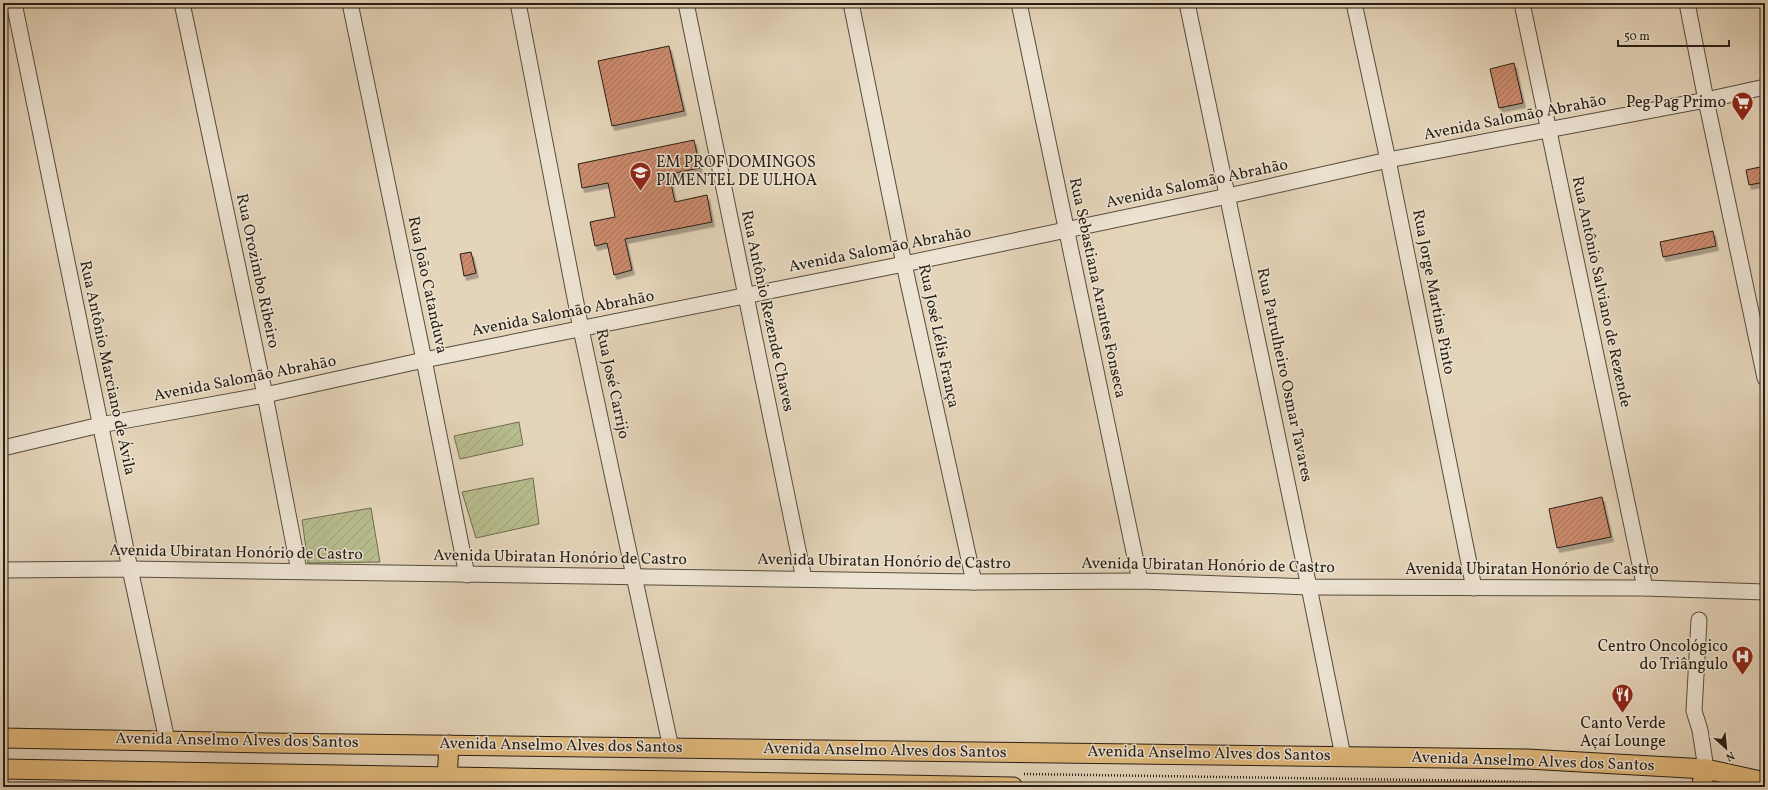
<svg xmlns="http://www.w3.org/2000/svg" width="1768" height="790" viewBox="0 0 1768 790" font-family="Vollkorn,serif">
<defs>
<pattern id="garden-furrows" width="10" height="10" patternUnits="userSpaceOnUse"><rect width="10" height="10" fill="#b7bc8d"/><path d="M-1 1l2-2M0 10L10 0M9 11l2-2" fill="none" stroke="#9da179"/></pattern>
<pattern id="building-hatch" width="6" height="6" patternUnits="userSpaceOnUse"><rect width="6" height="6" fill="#cc8b6e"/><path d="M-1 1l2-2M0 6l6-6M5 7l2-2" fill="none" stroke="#a57159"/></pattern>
<filter id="shadow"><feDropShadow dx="2.5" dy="4.5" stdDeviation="0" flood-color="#0004"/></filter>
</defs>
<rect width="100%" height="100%" fill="#e4d4b9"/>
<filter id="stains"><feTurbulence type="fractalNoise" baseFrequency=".005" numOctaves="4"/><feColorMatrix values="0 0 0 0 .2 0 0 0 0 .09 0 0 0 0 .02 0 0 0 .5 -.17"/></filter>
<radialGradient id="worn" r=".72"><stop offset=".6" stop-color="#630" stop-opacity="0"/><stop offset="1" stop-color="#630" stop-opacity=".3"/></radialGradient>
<g fill="url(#garden-furrows)" stroke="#6e6d51">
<polygon points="519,422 523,445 460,459 454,436"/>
<polygon points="533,478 539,524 476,538 462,492"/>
<polygon points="371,508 380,562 308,563 302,520"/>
</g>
<g fill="url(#building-hatch)" stroke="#261e15" filter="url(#shadow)">
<polygon points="669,46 684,111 612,126 598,61"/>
<polygon points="1514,63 1523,103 1499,108 1490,69"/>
<polygon points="694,140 700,168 669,174 675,202 707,195 712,222 625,239 632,270 614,275 607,243 595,246 590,222 615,217 608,183 582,188 578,164"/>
<polygon points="1765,166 1765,182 1749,185 1746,170"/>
<polygon points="1713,231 1716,246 1663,257 1660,242"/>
<polygon points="471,252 476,273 464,276 460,254"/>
<polygon points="1602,497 1611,537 1557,548 1549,509"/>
</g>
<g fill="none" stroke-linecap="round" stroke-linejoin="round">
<defs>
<g id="minor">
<polyline points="14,3 130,569 167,740"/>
<polyline points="182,3 265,395 299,571"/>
<polyline points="350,3 424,360 467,575"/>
<polyline points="518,3 581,329 671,748"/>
<polyline points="686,3 804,579"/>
<polyline points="851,3 904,264 974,582"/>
<polyline points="1019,3 1140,581"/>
<polyline points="1187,3 1309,587 1343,756"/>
<polyline points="1354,3 1388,160 1474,588"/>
<polyline points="1522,3 1645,588"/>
<polyline points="1687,3 1706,100 1765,378"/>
<polyline points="3,448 100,425 265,395 424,360 904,264 1228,196 1388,160 1706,100 1765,87"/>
<polyline points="3,570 130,569 974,582 1140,581 1309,587 1645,588 1765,592"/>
<polyline points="1699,620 1694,711 1700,730 1706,769"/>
</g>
<g id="major">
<polyline points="3,738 268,743 1527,759 1706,769 1765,782"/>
<polyline points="3,769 1013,787"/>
<polyline points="447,778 449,745"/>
<polyline points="1701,787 1706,769"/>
</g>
</defs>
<use href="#minor" stroke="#564c3e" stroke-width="17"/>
<use href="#major" stroke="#261e15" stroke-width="21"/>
<polyline stroke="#261e15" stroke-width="2.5" stroke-dasharray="1 2" stroke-linecap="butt" points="1024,774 1486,781 1657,786 1662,784"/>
<use href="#minor" stroke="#ede3d2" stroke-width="15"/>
<use href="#major" stroke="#e2ba7c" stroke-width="19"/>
</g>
<defs>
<symbol id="supermarket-pin" viewBox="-11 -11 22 30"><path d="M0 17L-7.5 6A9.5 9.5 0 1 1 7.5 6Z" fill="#8f2418" stroke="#ede3d2"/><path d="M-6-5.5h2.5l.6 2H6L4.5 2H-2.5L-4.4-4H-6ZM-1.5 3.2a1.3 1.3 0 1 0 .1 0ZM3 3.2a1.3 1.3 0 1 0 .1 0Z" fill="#fff"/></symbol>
<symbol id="school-pin" viewBox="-11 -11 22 30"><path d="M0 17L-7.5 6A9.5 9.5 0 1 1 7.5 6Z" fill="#8f2418" stroke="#ede3d2"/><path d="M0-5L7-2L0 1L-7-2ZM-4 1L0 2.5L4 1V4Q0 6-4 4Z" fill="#fff"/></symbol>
<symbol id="hospital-pin" viewBox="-11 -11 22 30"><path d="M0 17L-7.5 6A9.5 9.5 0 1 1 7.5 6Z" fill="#8f2418" stroke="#ede3d2"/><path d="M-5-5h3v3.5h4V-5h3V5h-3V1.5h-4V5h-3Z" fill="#fff"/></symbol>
<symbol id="restaurant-pin" viewBox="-11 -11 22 30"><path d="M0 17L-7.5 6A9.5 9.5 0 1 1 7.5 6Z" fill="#8f2418" stroke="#ede3d2"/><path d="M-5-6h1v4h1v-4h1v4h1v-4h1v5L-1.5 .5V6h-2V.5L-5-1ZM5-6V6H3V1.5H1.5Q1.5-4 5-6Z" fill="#fff"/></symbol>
</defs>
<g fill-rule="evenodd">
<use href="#supermarket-pin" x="1730" y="90" width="25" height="34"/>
<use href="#school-pin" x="628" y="160" width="25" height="34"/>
<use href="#hospital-pin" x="1730" y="644" width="25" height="34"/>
<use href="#restaurant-pin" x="1610" y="682" width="25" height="34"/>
</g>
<g text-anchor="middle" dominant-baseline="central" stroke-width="3" stroke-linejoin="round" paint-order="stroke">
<g font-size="16" fill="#261e15" stroke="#ede3d2" text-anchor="end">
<text x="1726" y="103">Peg Pag Primo</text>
<text x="656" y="163" text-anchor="start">EM PROF DOMINGOS<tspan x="656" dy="18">PIMENTEL DE ULHOA</tspan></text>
<text x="1728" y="647">Centro Oncológico<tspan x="1728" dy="18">do Triângulo</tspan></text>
<text x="1623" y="724" text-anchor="middle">Canto Verde<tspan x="1623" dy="18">Açaí Lounge</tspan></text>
</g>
<g font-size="16" fill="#261e15" stroke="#ede3d2">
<text transform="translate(1515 118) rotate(-11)">Avenida Salomão Abrahão</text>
<text transform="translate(1197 184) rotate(-12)">Avenida Salomão Abrahão</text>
<text transform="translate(880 250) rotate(-11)">Avenida Salomão Abrahão</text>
<text transform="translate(257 271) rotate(78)">Rua Orozimbo Ribeiro</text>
<text transform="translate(427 285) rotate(78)">Rua João Catanduva</text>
<text transform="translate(1097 288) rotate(78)">Rua Sebastiana Arantes Fonseca</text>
<text transform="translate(1433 292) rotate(79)">Rua Jorge Martins Pinto</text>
<text transform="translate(1601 292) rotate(78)">Rua Antônio Salviano de Rezende</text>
<text transform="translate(767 311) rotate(78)">Rua Antônio Rezende Chaves</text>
<text transform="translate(563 314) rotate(-11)">Avenida Salomão Abrahão</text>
<text transform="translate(938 336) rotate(78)">Rua José Lélis França</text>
<text transform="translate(107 368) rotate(78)">Rua Antônio Marciano de Ávila</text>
<text transform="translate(1284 375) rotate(78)">Rua Patrulheiro Osmar Tavares</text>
<text transform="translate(245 379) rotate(-11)">Avenida Salomão Abrahão</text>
<text transform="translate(612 384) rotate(78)">Rua José Carrijo</text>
<text transform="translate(236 553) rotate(1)">Avenida Ubiratan Honório de Castro</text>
<text transform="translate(560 558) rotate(1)">Avenida Ubiratan Honório de Castro</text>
<text transform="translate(884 562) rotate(1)">Avenida Ubiratan Honório de Castro</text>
<text transform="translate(1208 566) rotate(1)">Avenida Ubiratan Honório de Castro</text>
<text x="1532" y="570">Avenida Ubiratan Honório de Castro</text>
<text transform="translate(237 741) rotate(1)">Avenida Anselmo Alves dos Santos</text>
<text transform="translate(561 746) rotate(1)">Avenida Anselmo Alves dos Santos</text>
<text transform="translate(885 751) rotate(1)">Avenida Anselmo Alves dos Santos</text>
<text transform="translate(1209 754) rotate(1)">Avenida Anselmo Alves dos Santos</text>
<text transform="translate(1533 762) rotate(2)">Avenida Anselmo Alves dos Santos</text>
</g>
</g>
<rect width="1768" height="790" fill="none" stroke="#e4d4b9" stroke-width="16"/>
<rect x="4" y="4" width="1760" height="782" fill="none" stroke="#261e15" stroke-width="2"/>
<rect x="8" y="8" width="1752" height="774" fill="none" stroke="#261e15"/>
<g transform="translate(1726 748) rotate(153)" stroke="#ede3d2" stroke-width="3" paint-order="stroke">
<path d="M0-3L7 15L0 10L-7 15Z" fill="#261e15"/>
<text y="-6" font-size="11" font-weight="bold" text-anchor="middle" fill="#261e15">N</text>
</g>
<path d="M1618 40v6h111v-6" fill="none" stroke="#261e15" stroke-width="2"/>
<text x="1624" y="40" font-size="12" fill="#261e15" stroke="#ede3d2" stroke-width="3" paint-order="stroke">50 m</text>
<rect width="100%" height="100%" filter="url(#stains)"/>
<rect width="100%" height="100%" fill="url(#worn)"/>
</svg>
